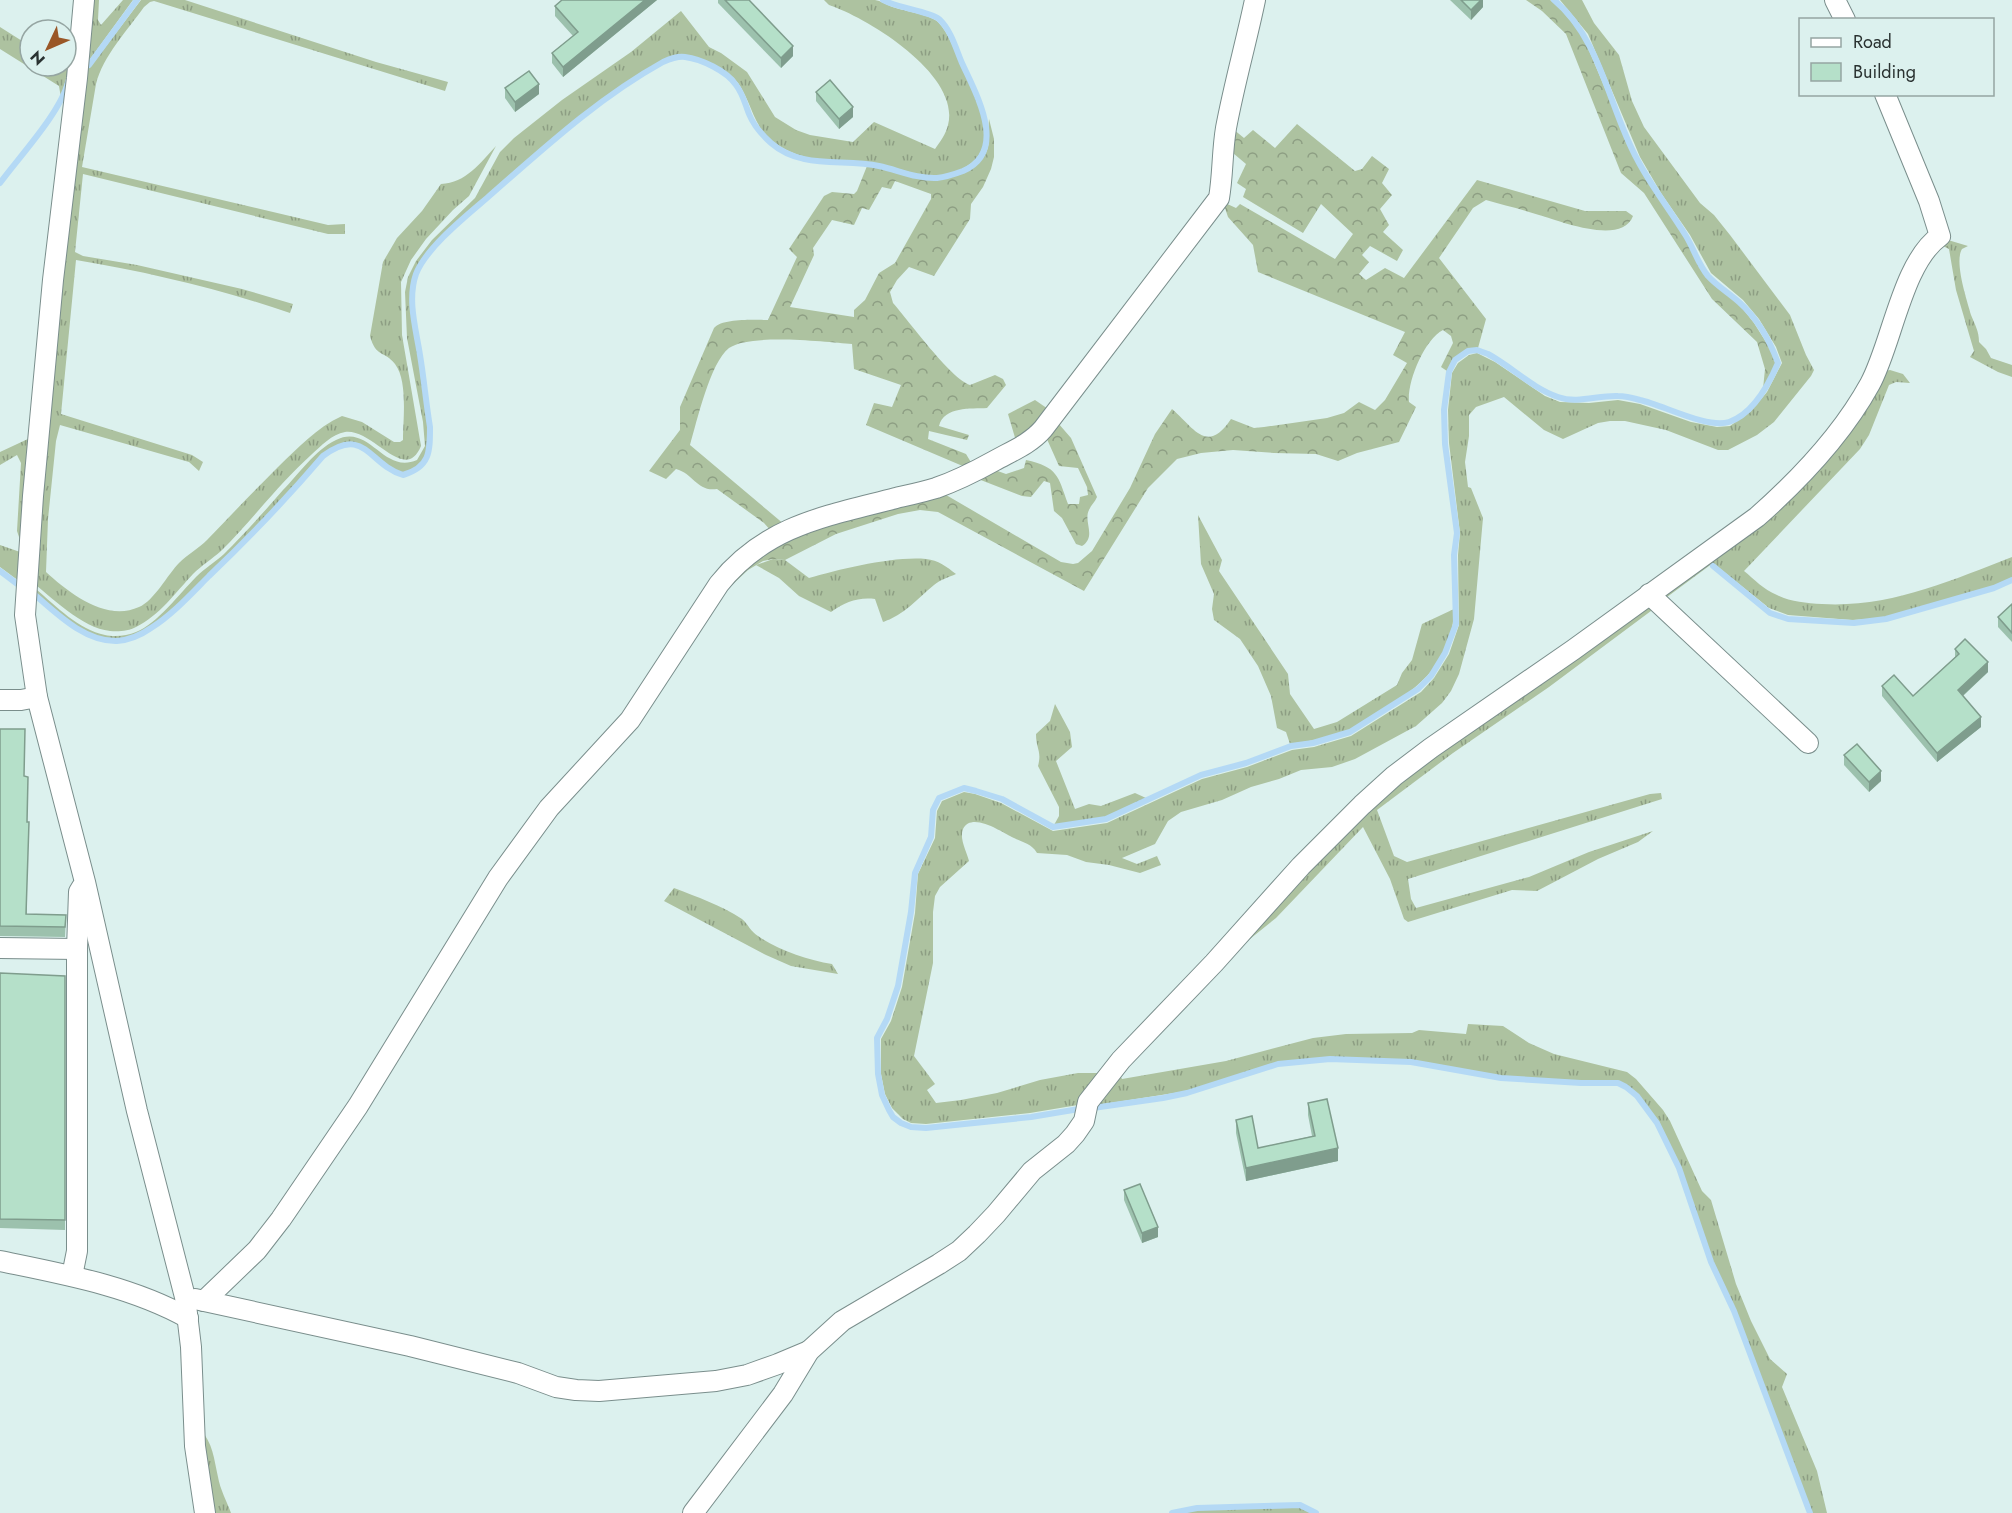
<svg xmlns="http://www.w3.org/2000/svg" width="2012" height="1513" viewBox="0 0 2012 1513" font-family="Jost,sans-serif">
<defs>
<pattern id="grass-tufts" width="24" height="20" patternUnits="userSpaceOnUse" patternTransform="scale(1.5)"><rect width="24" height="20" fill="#adc2a0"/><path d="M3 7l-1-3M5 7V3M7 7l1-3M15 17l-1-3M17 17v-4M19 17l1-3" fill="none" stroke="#8d9e83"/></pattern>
<pattern id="forest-crowns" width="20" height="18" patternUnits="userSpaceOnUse" patternTransform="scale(1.5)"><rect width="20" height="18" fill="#adc2a0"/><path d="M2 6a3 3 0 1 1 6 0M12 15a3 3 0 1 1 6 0" fill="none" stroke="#8d9e83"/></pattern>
</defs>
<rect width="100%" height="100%" fill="#dcf1ee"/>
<g fill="url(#grass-tufts)">
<polygon points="91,0 99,0 98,20 101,25 123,0 133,0 88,62 85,61"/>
<path d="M141,0H185L376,62L448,82L445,91L154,1L150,2L144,7C127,31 103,56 96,84L82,167L328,225L345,224V234H328L83,174L75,252L83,256L137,265L242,289L293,304L290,313C220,289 148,272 76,260L61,414L192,455L203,462L199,471L189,462L60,425L56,441L48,519L46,572C69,593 106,622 139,607C154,601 168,574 179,563C188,554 199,548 207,540C231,515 254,491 278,467C298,448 316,428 342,416L362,422L394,442H400L403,440C403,419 408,381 395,364C384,350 376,358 370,336L383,262L397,238L422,211L441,184C466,183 480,163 496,146L469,196L453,210L426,239L411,260L401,282L402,335L421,446C405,485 373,428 345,432C332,434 321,446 311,455C279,484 252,520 221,551C212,559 201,566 193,574C176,592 159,616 136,627C129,631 118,632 110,631C82,628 51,597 30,580L83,67L91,66Z"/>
<path d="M824,0C841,0 858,0 875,0C881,1 885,4 890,6C902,11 929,14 938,22C949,33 955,52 961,66C979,103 1008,157 951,173C925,181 904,169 879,164C839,156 816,169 776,144C754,130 752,103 738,83C728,69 701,57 684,55C647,50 471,206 440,240C430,250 419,263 414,276C406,300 415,330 418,354C422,378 425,402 428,426C429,443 430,457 416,468C412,471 405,474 399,472C377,465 364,433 336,446C317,454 305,475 291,490C260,523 228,556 196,588C181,602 166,619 147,629C135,636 123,641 108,639C79,635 54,610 33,590H37C56,606 79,630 105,635C114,637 127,636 136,632C157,624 180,593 196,577C205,568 215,562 224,554C245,533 264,512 283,490C299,474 315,450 336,440C370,423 383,475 417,460L425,446L423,422L407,338L405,292L408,277L416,261L432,240L475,198L500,152L514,138L562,100L631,52L681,11L709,47L721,53L747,72L775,117L796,130L810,135L853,142L874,122L935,149C940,142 946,134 948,125C961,75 868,18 829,5Z"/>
<path d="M1560,0H1582L1594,23L1619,55L1632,101L1644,127L1700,203L1714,215L1730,235L1790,315L1806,355L1814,370L1811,376L1774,422L1757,435L1728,450H1718L1666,430L1625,421H1610L1598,423L1563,439L1544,430L1504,397L1476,407L1469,415V436L1465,462L1468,487L1471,488L1483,518L1474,619L1459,674L1451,691L1442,703L1416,726L1355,759L1332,767L1301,770L1279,779L1251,787L1222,800L1181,812L1168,821L1155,844L1122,858L1137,864L1157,856L1161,865L1140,873L1109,865L1086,862L1067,855L1037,853C1031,843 1023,843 1014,838C1003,833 972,811 963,829C959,839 967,852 969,861L940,887L935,896L933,912V963L914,1056L935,1084L927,1090L936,1103L961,1100L997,1093L1040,1080L1078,1073H1105L1078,1105L1030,1113L926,1124L911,1123L903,1119L892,1108L885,1094L881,1074V1039L891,1021L902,987L915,913L918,874L935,838L937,811L942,801L964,792L975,794L1001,803L1053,831L1107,823L1202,779L1247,767L1292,750L1314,747L1351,736L1421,692L1434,678L1449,654L1459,625L1458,555L1460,533L1449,443L1448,410L1452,373L1458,363L1469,355L1477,353L1495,362L1545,396L1560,402L1589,403L1618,400L1640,404L1691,422L1717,427L1730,426L1751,411L1767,392L1782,363L1776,347L1759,319L1743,300L1711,273L1690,235L1661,193L1640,157L1588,34Z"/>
<polygon points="0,27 30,46 30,66 66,66 66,57 70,63 61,98 59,86 0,49"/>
<path d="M1948,240L1968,246L1962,249C1954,262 1967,300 1971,315C1975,325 1979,331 1979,342L1986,349L1991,358L2012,365V377L1998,372L1970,357L1974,351L1956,290L1949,249L1937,243Z"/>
<path d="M1890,370L1903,374L1910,383L1896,382L1889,385L1869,435L1860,449L1744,571C1754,579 1764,590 1777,595C1791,602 1806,603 1822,604C1889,608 1950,581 2012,557V578L1993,586L1884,618L1852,620L1788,615L1769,608L1713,563L1663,600L1659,595L1736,538L1885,371Z"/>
<polygon points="30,438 23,584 0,567 0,545 20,552 21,543 17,531 21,463 17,455 0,465 0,452"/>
<path d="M1198,515L1222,560L1219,571L1288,674L1290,694L1314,729L1337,722L1397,685L1402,673L1412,660L1422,624L1454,609C1453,660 1421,687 1380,712C1370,718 1359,726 1349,730C1331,738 1310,741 1290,744L1286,732L1277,728L1271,696L1258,666L1240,639L1214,620L1212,609L1214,594L1201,564Z"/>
<path d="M773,559L785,560L809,578C841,569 893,556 926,559C938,560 947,567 956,574C949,577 940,580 934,585C917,599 904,615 883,622L875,599C858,597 845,602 831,612L799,596L779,578L756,565Z"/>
<polygon points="1648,601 1659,605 1549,687 1453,753 1377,810 1394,856 1407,862 1650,794 1661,793 1662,799 1408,879 1411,899 1416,908 1529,877 1589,852 1653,831 1638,842 1598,859 1537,891 1512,890 1408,922 1404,919 1390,879 1363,827 1276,918 1220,963 1382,793"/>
<path d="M1055,704L1070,732L1072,747L1056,761L1075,809L1089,804L1101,806L1135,793L1146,798L1105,817L1054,825L1059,816V807L1038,766C1042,751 1036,749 1036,734L1050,721Z"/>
<path d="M674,888C697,897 721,905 742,919C748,924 751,932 758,936C778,950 808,960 832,964L838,974L791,966L766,955L664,901Z"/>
<polygon points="1468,1024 1503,1026 1529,1043 1554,1054 1627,1072 1636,1079 1663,1110 1670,1121 1702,1191 1711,1200 1736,1284 1751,1321 1770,1359 1787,1374 1782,1387 1817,1471 1827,1513 1812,1513 1735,1310 1712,1261 1680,1167 1659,1122 1638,1095 1627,1085 1618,1081 1581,1082 1501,1076 1411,1060 1330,1057 1278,1062 1187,1091 1091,1106 1118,1071 1122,1079 1226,1061 1313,1038 1346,1034 1412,1033 1419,1030 1466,1034"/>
<path d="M200,1429C213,1443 214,1459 218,1477C220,1489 227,1502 231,1513H212Z"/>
<polygon points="1247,1507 1299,1507 1312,1513 1175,1513 1197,1510"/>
</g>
<g fill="url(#forest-crowns)" fill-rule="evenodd">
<polygon points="1526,0 1550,0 1559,7 1583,36 1635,160 1685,238 1706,277 1739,304 1754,323 1771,350 1776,363 1763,389 1765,369 1757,342 1712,299 1644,193 1621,173 1566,34 1542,11"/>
<path d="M989,119L994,139V157L991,169L983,187L971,204L970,219L934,276L909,267L897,280L890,292L893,303C909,321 950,378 970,385L995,375L1003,379L1006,385L987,408C971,409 944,406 939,426L969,435L967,440L929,431L928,439L966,454L972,464L965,467L866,425L874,403L892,407L901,385L854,369L852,344C826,342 750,333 729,348C710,363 697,421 690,445L785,525L772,532L764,523L717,489C697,492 694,474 676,469L666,479L649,471L680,430V407L714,328C723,318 755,320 768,320L797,257L789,249L824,196L832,192L854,194L857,191L867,166C886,168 903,176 922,179C944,183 982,172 988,147C990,139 988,128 989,119ZM895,181L931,194V199L895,263L879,273L865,300L854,310V317L790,307L814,255L813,248L832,220L854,225L862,208L869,210L882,187L891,189Z"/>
<path d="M1297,124L1355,171L1362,169L1372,156L1389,169L1382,183L1392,195L1380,209L1389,225L1383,232L1403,250L1397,261L1370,246L1362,255L1369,262L1359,274L1366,280L1385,268L1404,278L1477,180L1585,211H1626L1633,216C1622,246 1560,221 1539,215C1521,209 1503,205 1486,200L1473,208L1439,258L1486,319L1478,348C1462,350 1454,358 1447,371L1441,367L1453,343L1451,336L1443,330C1424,340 1407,382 1409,402L1416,407L1399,442L1357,453L1338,461L1316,454L1274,453L1233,450L1201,453L1177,459L1148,488L1084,591L938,512L920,510L898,514L836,534L785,560L773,559L763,561L748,570L717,599L732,577L791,534L941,492L1061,562L1073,564L1078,563L1092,551L1130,488L1155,434L1172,409C1194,428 1207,455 1231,419L1254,428L1264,427L1327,418L1344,413L1359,402L1375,410L1385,400L1407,363L1393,355L1405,332L1258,272L1253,245L1228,217L1223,202L1236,208L1240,204L1335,259L1353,234L1321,204L1303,233L1243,197L1246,189L1237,183L1246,164L1227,148L1233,129L1244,138L1253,130L1275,148Z"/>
<polygon points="1035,400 1051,411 1016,441 1008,414"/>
<path d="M1058,423L1071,438L1097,497C1095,502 1091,505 1089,510C1083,522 1097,536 1082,546L1076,544L1062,518L1054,511L1050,483L1044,481L1031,497L1022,496L973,477L992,469L1006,474L1024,468L1026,460C1058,467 1058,476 1068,504H1079L1080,497L1088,495L1087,487L1078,468L1059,466L1046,437Z"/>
</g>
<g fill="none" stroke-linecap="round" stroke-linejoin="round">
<g stroke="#b4d9f5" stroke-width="6">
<polyline points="89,65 137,0"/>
<path d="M0,183C19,157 61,112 68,82"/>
<polyline points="1713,566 1770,613 1788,619 1854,623 1886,619 1994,588 2012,580"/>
<polyline points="0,571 20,586"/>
<path d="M35,595C57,614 85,642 117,641C129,640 141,635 151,628C173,614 191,594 209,576C249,538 287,498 323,456C365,425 368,464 403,475C430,467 430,452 430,427C426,403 424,379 420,355C416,329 407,300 416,274C426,248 466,216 487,198C543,149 598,98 663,62C670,59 677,56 685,57C701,59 727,71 736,85C743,94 745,104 749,114C753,124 762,135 771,143C802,170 843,158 879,166C898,170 917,179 937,178C946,177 955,174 963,171C1009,151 976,94 962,63C956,49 951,30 939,19C929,11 897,8 883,0"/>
<polyline points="1093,1108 1163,1098 1187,1093 1278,1064 1330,1059 1411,1062 1501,1078 1581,1083 1618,1083 1626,1087 1637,1096 1657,1123 1679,1168 1711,1262 1734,1311 1810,1513"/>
<path d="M1079,1109L1031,1117L926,1128L911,1127L901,1123L893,1117L889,1110L882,1095L878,1074L877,1038L887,1019L898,986L911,912L915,873L931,837L933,810L939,798L964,788L976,791L1002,799L1053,827L1106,819L1201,775L1246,763L1291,746L1313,743L1350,732L1418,689L1431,676L1445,653L1456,624L1454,555L1457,533L1445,444L1444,410L1449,372L1455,360L1468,351L1477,350L1488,354C1512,367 1532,388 1558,397C1578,404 1598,395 1618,396C1625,396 1633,398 1640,400C1663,405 1707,429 1729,422C1753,414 1769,384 1778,363C1770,341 1757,318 1739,302C1729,293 1717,286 1708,276C1698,264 1694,249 1686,236C1670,210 1651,186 1637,159C1609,108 1601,39 1554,0"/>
<polyline points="1172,1513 1197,1508 1300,1505 1316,1513"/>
</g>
<defs>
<g id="street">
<polyline points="84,0 77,78 53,280 33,496 25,615 37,697 85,882 137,1111 185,1297 191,1347 195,1446 205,1513"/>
<polyline points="1835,0 1845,20"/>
<polyline points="1649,594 1808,743"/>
<polyline points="0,700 21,700 37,697"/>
<polyline points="0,948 77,949"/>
<path d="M0,1261C63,1274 131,1286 188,1318"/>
<polyline points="72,1276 77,1251 77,949 79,892 82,887"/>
<polyline points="195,1299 410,1346 518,1373 556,1387 576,1390 599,1391 716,1381 747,1375 778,1364 809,1351"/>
<path d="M204,1301L257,1250L281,1219L358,1106L498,878L549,808L630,720L719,584C766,525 827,516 896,498C909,495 923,492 936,488C956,481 976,471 994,461C1012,451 1030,444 1043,429L1219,198C1223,175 1222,152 1226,128C1234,85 1246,43 1255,0"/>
<path d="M693,1513L783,1394L809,1351L842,1321L939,1264L959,1251L977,1234L996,1214L1032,1171L1066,1144L1075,1134L1084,1121L1088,1102L1121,1060L1214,963L1301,866L1362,805L1394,776L1431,748L1573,650L1757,517C1800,479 1842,435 1870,384C1892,344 1902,263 1940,236L1929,201L1885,94"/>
</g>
</defs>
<use href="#street" stroke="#7a8e8c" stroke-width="22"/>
<use href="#street" stroke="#fff" stroke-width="20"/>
</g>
<g fill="#9cc1ad">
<polygon points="562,0 657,0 563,77 552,63 552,53 573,36 555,16 555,6"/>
<polygon points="718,0 749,0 793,56 781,68 718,3"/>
<polygon points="1450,0 1483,0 1483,7 1471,20"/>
<polygon points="505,88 539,94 515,112 505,98"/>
<polygon points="816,92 853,117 839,129 816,101"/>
<polygon points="2012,604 2012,642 1998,627 1998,617"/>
<polygon points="1955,649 1988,672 1963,696 1981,727 1937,762 1882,696 1882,686 1913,696 1955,657"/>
<polygon points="0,729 24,776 27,914 66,915 65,937 0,936"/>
<polygon points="1844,755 1881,781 1869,792 1844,765"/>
<polygon points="0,973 65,976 65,1230 0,1228"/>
<polygon points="1308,1103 1338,1161 1246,1181 1236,1133 1236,1120 1258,1148 1312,1136 1308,1115"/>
<polygon points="1124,1190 1158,1237 1142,1243 1124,1200"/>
</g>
<g fill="#7f9d8d">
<polygon points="645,0 657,0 563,77 563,67"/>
<polygon points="1481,0 1483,0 1483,7 1471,20 1471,10"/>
<polygon points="793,46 793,56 781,68 781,58"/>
<polygon points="539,84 539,94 515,112 515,102"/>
<polygon points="853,107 853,117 839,129 839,119"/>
<polygon points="1988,662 1988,672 1958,700 1958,690"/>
<polygon points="1981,717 1981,727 1937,762 1937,753"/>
<polygon points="1881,771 1881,781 1869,792 1869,782"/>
<polygon points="1338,1148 1338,1161 1246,1181 1246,1168"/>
<polygon points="1158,1227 1158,1237 1142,1243 1142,1233"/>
</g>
<g fill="#b5e0c9" stroke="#7f9d8d" stroke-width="1.5">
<polygon points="562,0 645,0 563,67 552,53 578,32 555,6"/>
<polygon points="725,0 749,0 793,46 781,58"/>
<polygon points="1461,0 1481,0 1471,10"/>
<polygon points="529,71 539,84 515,102 505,88"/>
<polygon points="830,80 853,107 839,119 816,92"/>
<polygon points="2012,604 2012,633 1998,617"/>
<polygon points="1965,639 1988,662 1958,690 1981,717 1937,753 1882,686 1894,675 1913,696 1959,654 1955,649"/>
<polygon points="0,729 25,729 24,776 28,777 27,822 29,822 26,914 66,915 65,927 0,926"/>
<polygon points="1857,744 1881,771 1869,782 1844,755"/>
<polygon points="0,973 65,976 65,1220 0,1219"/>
<polygon points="1327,1099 1338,1148 1246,1168 1236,1120 1252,1116 1258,1148 1315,1136 1308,1103"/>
<polygon points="1140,1184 1158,1227 1142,1233 1124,1190"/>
</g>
<rect x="1799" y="18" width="195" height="78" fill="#dcf1ee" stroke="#95a5a2" stroke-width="1.5"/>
<rect x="1811" y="38" width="30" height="9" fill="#ffffff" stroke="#95a5a2" stroke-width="1.5"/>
<text x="1853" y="48" font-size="18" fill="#2a3231">Road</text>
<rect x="1811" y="63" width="30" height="18" fill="#b5e0c9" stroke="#95a5a2" stroke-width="1.5"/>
<text x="1853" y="78" font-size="18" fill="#2a3231">Building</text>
<g transform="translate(48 48) rotate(226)"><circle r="28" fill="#dcf1ee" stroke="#95a5a2" stroke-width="1.5"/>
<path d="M0-4.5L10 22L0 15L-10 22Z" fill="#9a5727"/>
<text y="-9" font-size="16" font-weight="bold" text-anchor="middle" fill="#2a3231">N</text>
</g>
</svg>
